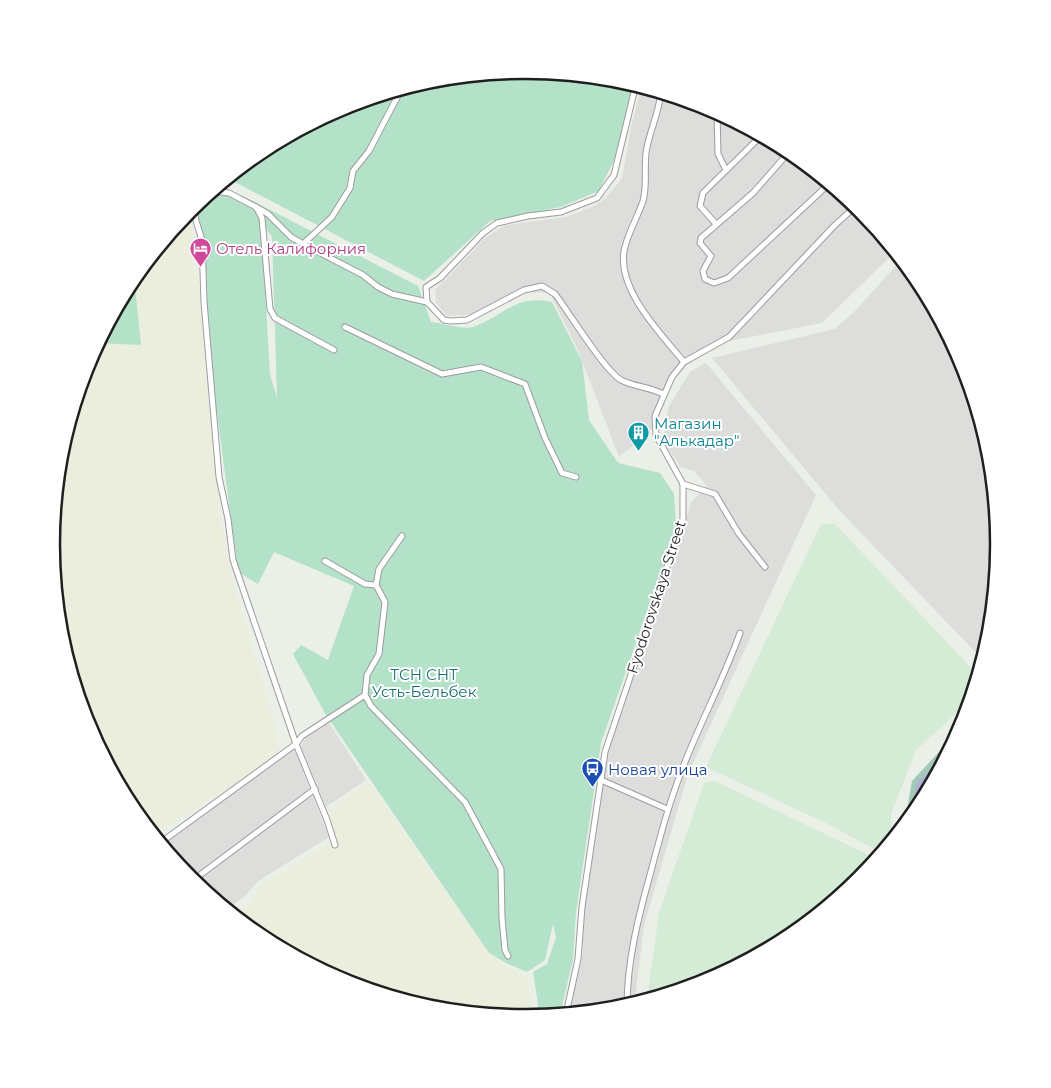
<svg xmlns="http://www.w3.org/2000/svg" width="1051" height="1088" viewBox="0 0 1051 1088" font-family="Montserrat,sans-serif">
<rect width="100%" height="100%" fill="#eaefe7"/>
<g fill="#dddddc">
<polygon points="642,86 707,106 789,150 861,209 896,251 822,323 724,342 676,372 662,409 651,430 619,457 578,350 550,293 528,292 477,314 447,316 436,303 435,290 486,237 506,225 566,217 594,206 606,198 622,178 632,123"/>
<polygon points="902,259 920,281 964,363 991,452 1000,544 991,637 981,658 840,511 712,358 835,329 856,310"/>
<polygon points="706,363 816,495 688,774 644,925 635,999 638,1003 618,1009 569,1014 582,959 585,907 608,752 692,501 707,486 694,471 681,467 663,441 668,408 690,372"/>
<polygon points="329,723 366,780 326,807 301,746 305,739"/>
<polygon points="294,749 329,837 258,881 244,897 227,910 190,879 162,845"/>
</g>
<g fill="#ebeedc">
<polygon points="190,208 194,271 199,284 207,395 223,538 230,572 275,725 277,754 155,836 131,807 87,725 60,636 51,544 60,451 87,362 131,280"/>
<polygon points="369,782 489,955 527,978 533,1017 433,1009 344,982 262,938 233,915 255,901 253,897 265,883 333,841 330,809"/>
</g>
<g fill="#d4ebd5">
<polygon points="821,524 835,524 975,672 969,702 916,750 891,814 892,842 882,853 828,824 706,767"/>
<polygon points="715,781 877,859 861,880 789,938 707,982 647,1000 659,913 704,783"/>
</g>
<g fill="#b3e2c8" fill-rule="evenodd">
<polygon points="526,70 618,79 633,84 616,156 599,191 561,207 490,221 424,281 227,178 262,150 344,106 433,79"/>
<path d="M214,191L228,194L251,205L247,198L418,286L431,322C441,323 465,330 473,327C504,316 515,294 552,302L582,361L589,420L618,463L660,473L674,494L676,528L601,743L576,912L573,959L560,1015L540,1017L533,972L547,964L556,937L553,924L545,960L527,972L506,963L489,953L326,715L293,654L301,645L328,660L354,586L274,552L258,584L238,572L216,405L196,204ZM261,222L272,237L277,398L270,374Z"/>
<polygon points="134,277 141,345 98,343 131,280"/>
</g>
<polygon fill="#a1c9ba" points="964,725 920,808 904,827 912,781"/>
<path fill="#b3add7" d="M956,740L943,763L923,783L925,791C917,802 915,813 907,823C918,781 926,771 956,740Z"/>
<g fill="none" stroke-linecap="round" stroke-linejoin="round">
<polyline stroke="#b3add7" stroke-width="11" points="916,813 923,784"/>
<defs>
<g id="minor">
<path d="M661,92C659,112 651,128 647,147C643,164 648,184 643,201C638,216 629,231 625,247C614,287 661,334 684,362"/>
<polyline points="717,111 718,154 726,170"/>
<polyline points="790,151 753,193 701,238 700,243 711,256 703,271 705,279 714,283 728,278 830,183"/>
<polyline points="212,191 229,193 256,207 262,218 270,309 275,318 334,350"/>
<polyline points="194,205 196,221 202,240 204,302 219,477 228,519 233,560 296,744 327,820 335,845"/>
<path d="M256,207L268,214L291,237L303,244L363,275L378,287L392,294L427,302L444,320L451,321L467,320L524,290L542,286L555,294C569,312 607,375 623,381C636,387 650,387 663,394"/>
<polyline points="716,224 700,206 703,193 762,135"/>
<polyline points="303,244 332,217 350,188 353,171 369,151 402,88"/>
<polyline points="427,302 426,287 440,278 483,233 497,223 528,216 561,212 597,198 614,175 636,84"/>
<polyline points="345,327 442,374 481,367 525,384 545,438 562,473 576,477"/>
<polyline points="683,484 715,494 739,534 765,567"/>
<polyline points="402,536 379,569 376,585 385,602 379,654 367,675 365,695 371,706 465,802 501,869 502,918 505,950 508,956"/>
<polyline points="325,561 365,584 376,585"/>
<polyline points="601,780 667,809"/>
<polyline points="160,843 296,744 302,736 365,695"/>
<polyline points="192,881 315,789"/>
<path d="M627,1007C627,962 638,918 650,875C660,837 670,799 685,762C702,719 724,678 740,633"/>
<polyline points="566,1014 578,959 582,907 605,752 683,519 683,484 656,435 655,416 672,377 684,362 729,337 835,225 857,205"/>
</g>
</defs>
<use href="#minor" stroke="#9c9c9c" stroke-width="7"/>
<use href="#minor" stroke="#fff" stroke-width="5"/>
</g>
<defs>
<symbol id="hotel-pin" viewBox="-11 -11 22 30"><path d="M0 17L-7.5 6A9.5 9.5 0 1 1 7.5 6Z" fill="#d1479c" stroke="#fff"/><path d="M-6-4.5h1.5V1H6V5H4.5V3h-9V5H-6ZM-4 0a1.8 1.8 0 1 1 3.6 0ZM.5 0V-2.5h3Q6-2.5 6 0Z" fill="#fff"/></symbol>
<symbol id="building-pin" viewBox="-11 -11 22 30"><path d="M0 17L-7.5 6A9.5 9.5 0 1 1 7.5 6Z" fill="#0f9aa8" stroke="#fff"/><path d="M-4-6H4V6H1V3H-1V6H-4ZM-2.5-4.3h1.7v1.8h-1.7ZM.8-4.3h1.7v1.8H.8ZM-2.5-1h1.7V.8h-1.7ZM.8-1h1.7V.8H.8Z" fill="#fff"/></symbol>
<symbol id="bus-pin" viewBox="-11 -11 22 30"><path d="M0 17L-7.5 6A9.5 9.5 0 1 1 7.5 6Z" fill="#1a4fb4" stroke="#fff"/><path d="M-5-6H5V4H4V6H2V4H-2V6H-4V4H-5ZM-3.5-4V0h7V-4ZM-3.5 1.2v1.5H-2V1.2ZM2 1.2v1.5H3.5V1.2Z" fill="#fff"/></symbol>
</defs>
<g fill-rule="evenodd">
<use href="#hotel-pin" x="188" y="236" width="25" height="34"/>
<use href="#building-pin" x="626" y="420" width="25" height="34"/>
<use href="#bus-pin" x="580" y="756" width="25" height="34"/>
</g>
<g text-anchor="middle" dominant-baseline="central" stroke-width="4" stroke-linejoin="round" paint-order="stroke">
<g font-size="15" fill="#b23c85" stroke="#fff" text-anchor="start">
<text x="216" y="248">Отель Калифорния</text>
</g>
<g font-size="15" fill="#0d838f" stroke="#fff" text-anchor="start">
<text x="654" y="423">Магазин<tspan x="654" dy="17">"Алькадар"</tspan></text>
</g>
<g font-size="15" fill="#1f1f1f" stroke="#fff">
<text transform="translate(656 597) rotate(-72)">Fyodorovskaya Street</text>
</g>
<g font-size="15" fill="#1a6f71" stroke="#fff">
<text x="424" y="674">ТСН СНТ<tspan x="424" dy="17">Усть-Бельбек</tspan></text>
</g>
<g font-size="15" fill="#164399" stroke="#fff" text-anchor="start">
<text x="608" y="769">Новая улица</text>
</g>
</g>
<path d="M0 0H1051V1088H0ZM60 544a465 465 0 1 1 930 0a465 465 0 1 1-930 0Z" fill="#fff" fill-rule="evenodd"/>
<path fill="none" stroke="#1f1f1f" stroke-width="2.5" d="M60 544a465 465 0 1 1 930 0a465 465 0 1 1-930 0Z"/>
</svg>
